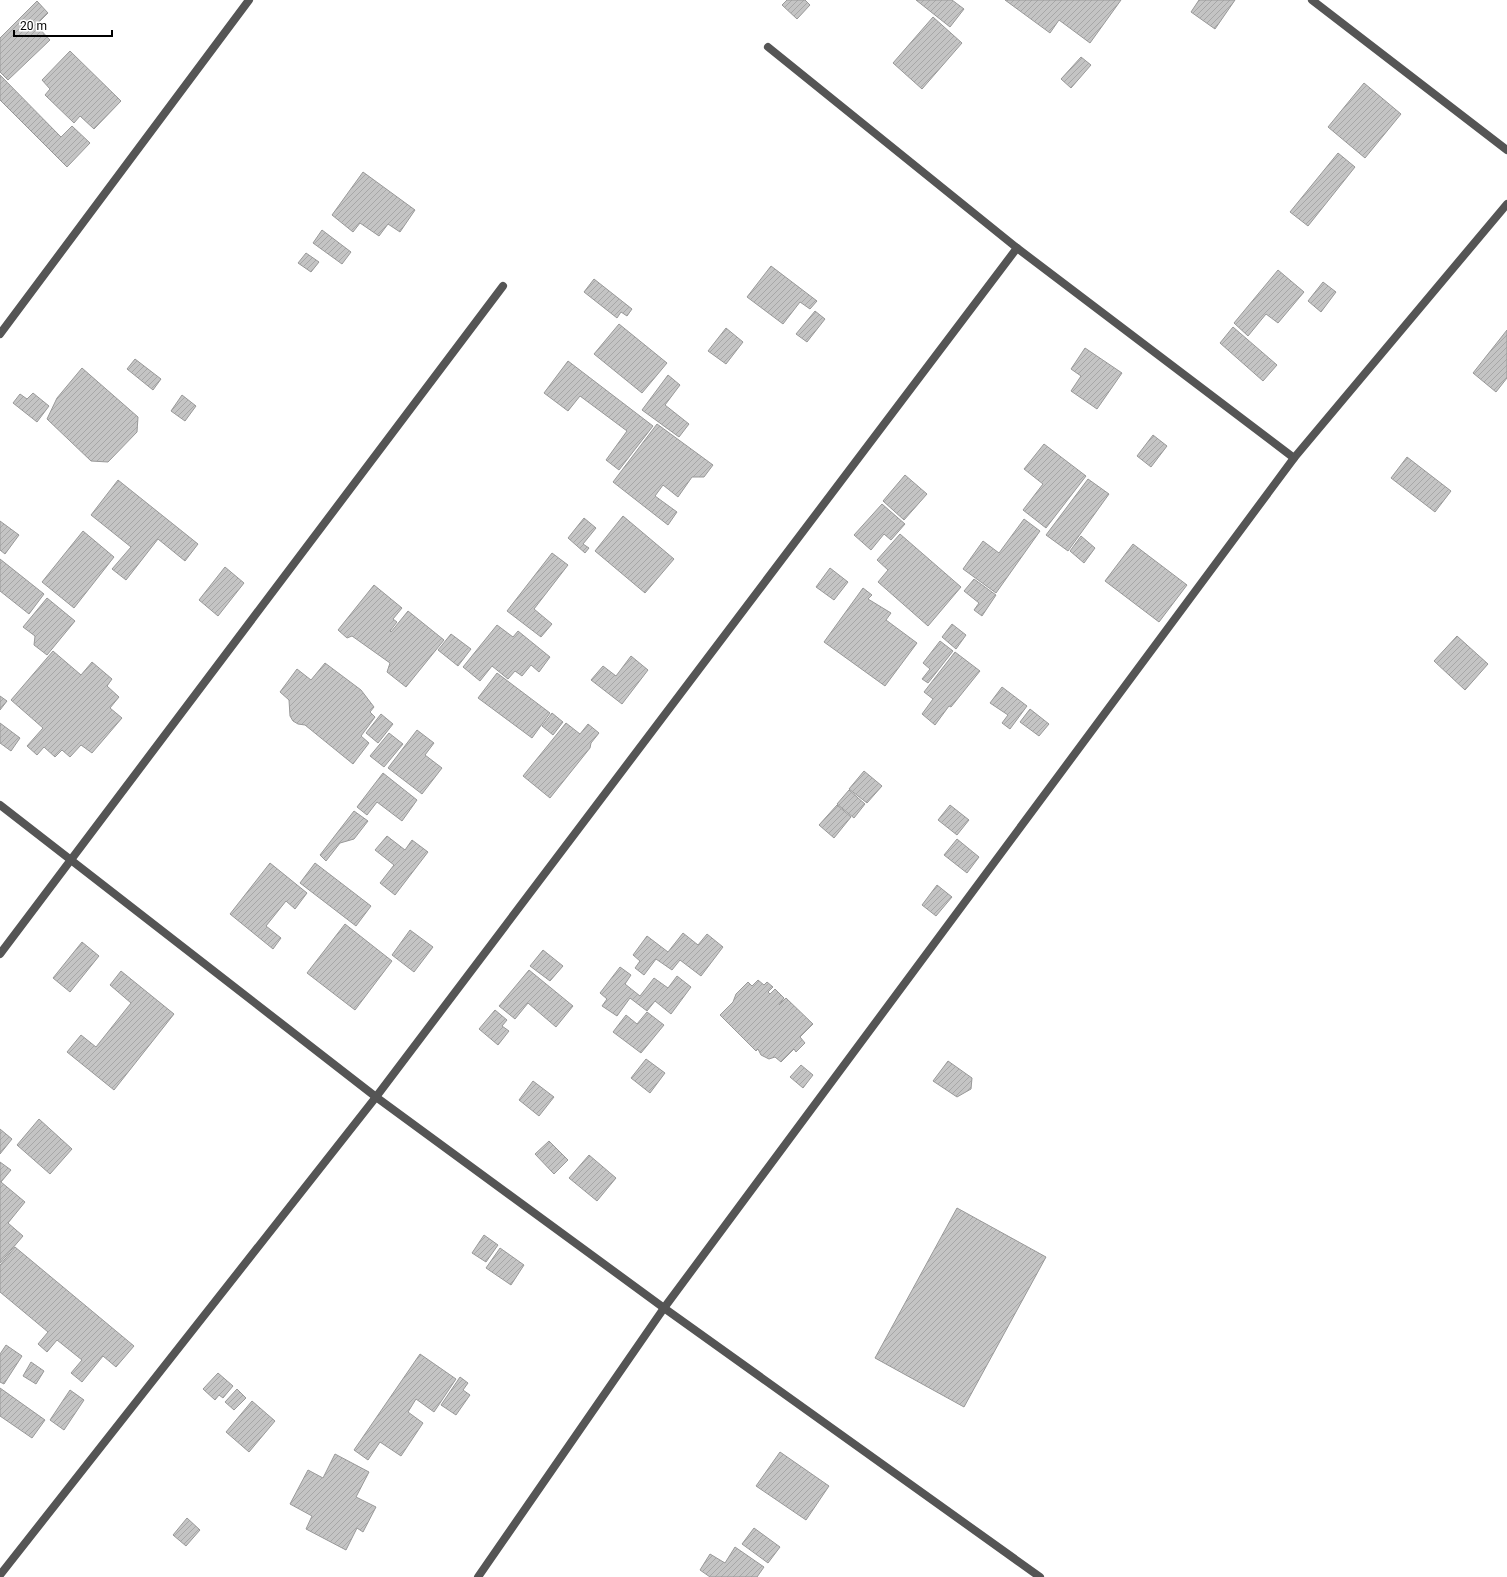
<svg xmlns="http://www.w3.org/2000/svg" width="1507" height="1577" viewBox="0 0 1507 1577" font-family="Roboto,sans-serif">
<defs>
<pattern id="building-hatch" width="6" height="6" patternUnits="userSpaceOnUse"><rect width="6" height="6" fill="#c4c4c4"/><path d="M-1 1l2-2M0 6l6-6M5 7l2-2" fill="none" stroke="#a7a7a7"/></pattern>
</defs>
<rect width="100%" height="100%" fill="#fff"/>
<g fill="url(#building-hatch)" stroke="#999">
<polygon points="787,0 805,0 810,5 797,19 782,5"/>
<polygon points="916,0 952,0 964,9 950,27"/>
<polygon points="1005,0 1121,0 1090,43 1059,20 1050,33"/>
<polygon points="1199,0 1235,0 1215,29 1191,12"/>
<polygon points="37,1 48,13 36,25 50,40 8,80 0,72 0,38"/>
<polygon points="933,17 962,43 922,89 893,63"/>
<polygon points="70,51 121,101 94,129 80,116 74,123 45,95 50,89 42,80"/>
<polygon points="1081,57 1091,65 1071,88 1061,79"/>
<polygon points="0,75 61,137 72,126 90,143 67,167 0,100"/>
<polygon points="1364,83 1401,114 1365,158 1328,127"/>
<polygon points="1338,153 1355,167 1308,226 1290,212"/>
<polygon points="363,172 415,210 400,232 388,224 379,236 360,223 353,232 332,215"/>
<polygon points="322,230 351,252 342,264 313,243"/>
<polygon points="306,253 319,262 311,272 298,263"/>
<polygon points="771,266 817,301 810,309 800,302 783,324 747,297"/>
<polygon points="1278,270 1304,292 1278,323 1266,314 1248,336 1234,323"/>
<polygon points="594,279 632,309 627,316 621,312 617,318 584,292"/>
<polygon points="1323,282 1336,292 1321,312 1308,301"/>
<polygon points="815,311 825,319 807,342 796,334"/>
<polygon points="619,324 667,363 642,393 594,354"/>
<polygon points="1233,327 1277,365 1263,381 1220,343"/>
<polygon points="726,328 743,342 726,364 708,351"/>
<polygon points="1507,330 1507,378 1496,392 1473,373"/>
<polygon points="1085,348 1122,373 1097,409 1071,391 1081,376 1071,369"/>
<polygon points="135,359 161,379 153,390 127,369"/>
<polygon points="568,361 653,426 619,470 606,460 627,431 580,396 568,411 544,393"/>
<polygon points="82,368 138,417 137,432 108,462 91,461 47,419 57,398"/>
<polygon points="668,375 680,385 665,405 689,424 679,437 642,410"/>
<polygon points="33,393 49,406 37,422 13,403 20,394 27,399"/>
<polygon points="182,395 196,406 185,421 171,411"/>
<polygon points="657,424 713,465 704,477 692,477 678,497 663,485 655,496 677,512 668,525 613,482"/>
<polygon points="1153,435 1167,446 1151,467 1137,456"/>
<polygon points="1044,444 1086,476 1046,528 1023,510 1043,484 1024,469"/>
<polygon points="1407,457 1451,491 1435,512 1391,478"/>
<polygon points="905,475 927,494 904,520 883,501"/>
<polygon points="1088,479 1109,494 1068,551 1046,535"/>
<polygon points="118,480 198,544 185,561 158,539 126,580 112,569 131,547 91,515"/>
<polygon points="882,504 905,524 891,540 884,534 871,550 854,535"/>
<polygon points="623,516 674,559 645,593 595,551"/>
<polygon points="584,518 596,528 583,544 589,548 585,553 568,538"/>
<polygon points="1024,519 1040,531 996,593 963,569 983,541 999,553"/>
<polygon points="0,521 19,535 5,554 0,550"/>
<polygon points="83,531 114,557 74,608 42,582"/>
<polygon points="900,534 961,587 928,626 878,582 888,570 877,560"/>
<polygon points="1081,536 1095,548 1084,563 1070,551"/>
<polygon points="1133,544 1187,585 1159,622 1105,581"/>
<polygon points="552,553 568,565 534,609 552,624 541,637 507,611"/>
<polygon points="0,559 44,594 29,614 0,591"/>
<polygon points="225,567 244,583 218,616 199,600"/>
<polygon points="830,568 848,582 834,600 816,587"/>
<polygon points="974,579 996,595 982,616 974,610 979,603 964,591"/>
<polygon points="374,585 402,608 393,619 397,622 390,631 391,632 408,611 444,640 406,687 387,672 390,663 352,636 347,638 338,630"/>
<polygon points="863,588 872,595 868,599 891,613 886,620 917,643 885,686 824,642"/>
<polygon points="47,598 75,621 47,655 34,645 35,636 23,627"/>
<polygon points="952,624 966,635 956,649 942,637"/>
<polygon points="497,625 513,637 518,631 550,657 539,672 531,665 522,676 515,671 508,679 492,666 480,681 463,667"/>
<polygon points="451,634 471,649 458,666 438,650"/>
<polygon points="1457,636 1488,664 1465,690 1434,661"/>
<polygon points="940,641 953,651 928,683 922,679 930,669 923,663"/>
<polygon points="53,651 81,675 92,662 112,679 107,686 119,697 110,708 122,718 92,753 81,745 70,757 62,750 55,757 44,747 37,755 27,746 43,728 11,700"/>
<polygon points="955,652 980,671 951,707 949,706 935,725 922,714 933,699 924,692"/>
<polygon points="631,656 648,670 622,704 591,680 603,666 616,676"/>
<polygon points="325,663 361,690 374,707 370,712 375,717 361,736 369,743 353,764 305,725 298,724 293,721 290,716 289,700 280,692 297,669 311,680"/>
<polygon points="497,673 550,713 532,738 478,698"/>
<polygon points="1002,687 1027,706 1010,729 1002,723 1008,715 990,703"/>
<polygon points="0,696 7,701 0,710"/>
<polygon points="1030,709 1049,724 1039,736 1020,722"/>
<polygon points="552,713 563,722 553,735 542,726"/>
<polygon points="381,714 393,724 378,743 366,733"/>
<polygon points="0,723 20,738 11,751 0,743"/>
<polygon points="566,723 580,734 588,724 599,733 591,743 590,748 550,798 523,776"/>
<polygon points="417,730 434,743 425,755 442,768 422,794 388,768"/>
<polygon points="389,733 403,744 384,767 370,756"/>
<polygon points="864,771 882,786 867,803 849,789"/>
<polygon points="383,773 417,800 402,821 377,802 367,815 357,807"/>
<polygon points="849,790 865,804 854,818 837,804"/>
<polygon points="837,805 851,817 834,838 819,825"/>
<polygon points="950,805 969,820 957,835 938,820"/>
<polygon points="354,811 368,821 354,839 340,843 326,861 320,855"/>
<polygon points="387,836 405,850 412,840 428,852 395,895 380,883 394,865 375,850"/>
<polygon points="957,839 979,857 967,873 944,855"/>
<polygon points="270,863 307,893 295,909 286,901 266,926 281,938 273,949 230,914"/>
<polygon points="315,863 371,906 356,926 300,883"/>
<polygon points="937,885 952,897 936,916 922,905"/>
<polygon points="345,924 392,961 355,1010 307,973"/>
<polygon points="410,930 433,947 414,972 392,955"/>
<polygon points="683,933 698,945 707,934 723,947 701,976 680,960 672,970 656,959 644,975 635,968 640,961 633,955 647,936 668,952"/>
<polygon points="82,942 99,956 70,992 53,978"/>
<polygon points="543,950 563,966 550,981 530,966"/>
<polygon points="620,967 631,975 625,984 640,996 654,978 668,988 677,976 691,987 671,1014 655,1001 647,1011 630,998 617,1016 602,1006 607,999 600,993"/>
<polygon points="529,970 573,1006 556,1027 528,1003 515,1019 499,1006"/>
<polygon points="121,971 174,1014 114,1090 67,1052 81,1035 96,1047 131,1003 110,985"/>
<polygon points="758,980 764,985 767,982 773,987 768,992 770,994 775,989 784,998 779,1005 786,998 813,1024 800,1037 805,1043 796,1052 794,1049 781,1062 775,1057 769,1059 761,1055 758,1049 756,1051 720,1015 733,1002 736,994 748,982 752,986"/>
<polygon points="495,1010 507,1020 502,1026 509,1031 498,1045 479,1029"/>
<polygon points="647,1012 664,1025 641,1053 613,1032 626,1015 637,1024"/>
<polygon points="646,1059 665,1073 650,1093 631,1078"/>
<polygon points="948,1061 972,1078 971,1089 957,1097 933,1081"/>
<polygon points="801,1065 813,1075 803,1088 790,1077"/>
<polygon points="533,1081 554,1097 539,1116 519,1100"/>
<polygon points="39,1119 72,1149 50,1174 17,1145"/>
<polygon points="0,1129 12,1139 0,1154"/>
<polygon points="549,1141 568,1160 554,1174 535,1154"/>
<polygon points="589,1155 616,1178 597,1201 569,1178"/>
<polygon points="0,1162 11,1170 1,1182 25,1202 8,1223 23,1236 0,1263"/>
<polygon points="957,1208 1046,1257 964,1407 875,1358"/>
<polygon points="484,1235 498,1245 486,1262 472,1253"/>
<polygon points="15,1247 134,1346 116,1367 103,1356 82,1382 71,1373 82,1360 57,1340 47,1352 38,1344 48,1332 0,1292 0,1265"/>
<polygon points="500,1248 524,1265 511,1285 486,1268"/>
<polygon points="6,1345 22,1356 4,1384 0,1382 0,1354"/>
<polygon points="420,1354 456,1379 434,1412 416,1399 408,1412 423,1423 401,1456 380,1442 368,1460 354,1450"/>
<polygon points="31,1362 44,1371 36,1384 23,1376"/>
<polygon points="218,1373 233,1386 223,1398 219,1395 215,1400 203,1389"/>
<polygon points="460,1377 468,1383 463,1390 470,1395 456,1415 441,1405"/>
<polygon points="0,1388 45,1420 32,1438 0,1416"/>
<polygon points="237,1389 246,1398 234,1410 225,1402"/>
<polygon points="70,1390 84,1400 64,1430 50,1420"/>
<polygon points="252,1401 275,1421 249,1452 226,1432"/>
<polygon points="780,1452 829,1486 806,1520 756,1486"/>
<polygon points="335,1454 369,1472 356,1497 376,1507 363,1532 357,1528 346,1550 306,1529 312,1516 290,1504 308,1470 323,1478"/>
<polygon points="187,1518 200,1530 186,1546 173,1535"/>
<polygon points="754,1528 780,1547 768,1563 742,1544"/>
<polygon points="735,1547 764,1567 757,1577 710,1577 700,1570 710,1554 725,1563"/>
</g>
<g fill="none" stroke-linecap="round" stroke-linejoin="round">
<g stroke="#555" stroke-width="8">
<polyline points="1312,0 1507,150"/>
<polyline points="768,47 1017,248 1294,458"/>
<polyline points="0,334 249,0"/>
<polyline points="0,805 376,1097 664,1308 1040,1577"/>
<polyline points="0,954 503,286"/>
<polyline points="0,1575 376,1097 1017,248"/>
<polyline points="478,1577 664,1308 1294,458 1507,204"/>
</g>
</g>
<path d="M14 30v6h98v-6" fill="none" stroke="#000000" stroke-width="2"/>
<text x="20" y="30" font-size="12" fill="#000000" stroke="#ffffff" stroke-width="3" paint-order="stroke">20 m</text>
</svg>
